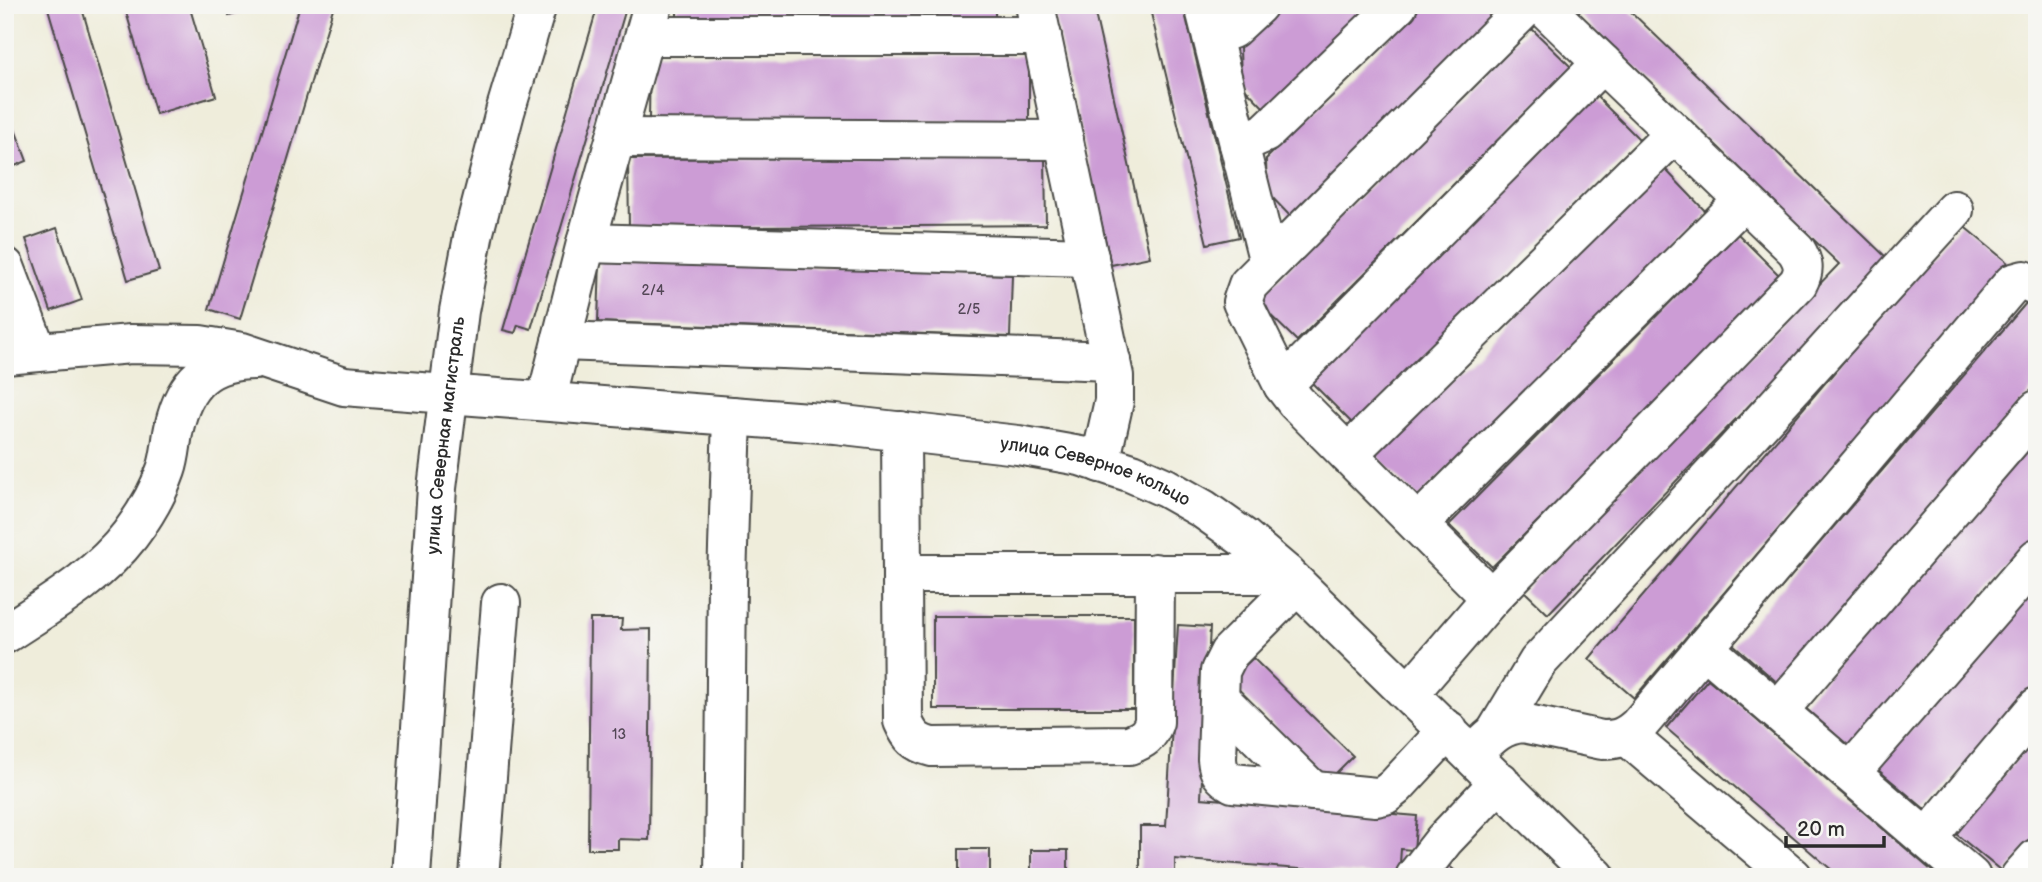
<svg xmlns="http://www.w3.org/2000/svg" width="2042" height="882" viewBox="0 0 2042 882" font-family="'Balsamiq Sans',sans-serif">
<rect width="100%" height="100%" fill="#f6f6f2"/>
<filter id="ink" filterUnits="userSpaceOnUse"><feTurbulence type="fractalNoise" baseFrequency=".0143" numOctaves="2"/><feDisplacementMap in="SourceGraphic" scale="14" xChannelSelector="R" yChannelSelector="G"/><feConvolveMatrix kernelMatrix="1 2 1 2 8 2 1 2 1" color-interpolation-filters="sRGB"/></filter>
<filter id="wash" filterUnits="userSpaceOnUse"><feTurbulence type="fractalNoise" baseFrequency=".00686" numOctaves="4" result="noise"/><feDisplacementMap in="SourceGraphic" scale="28" xChannelSelector="R" yChannelSelector="G"/><feGaussianBlur stdDeviation="1.57" result="paint"/><feColorMatrix in="noise" values="0 0 0 0 0 0 0 0 0 0 0 0 0 0 0 0 0 1.4 0 .05"/><feComposite in="paint" operator="in"/></filter>
<g filter="url(#wash)">
<rect width="100%" height="100%" fill="#efeddb"/>
<g id="blocks">
<g fill="#cc9cd5">
<polygon points="47,5 81,5 159,271 128,280"/>
<polygon points="124,5 189,5 216,96 156,114"/>
<polygon points="226,5 262,5 262,6 229,16"/>
<polygon points="300,5 334,5 240,319 209,309"/>
<polygon points="598,5 627,5 531,329 518,325 515,333 503,330"/>
<polygon points="677,5 995,5 995,24 677,18"/>
<polygon points="1052,5 1093,5 1150,257 1111,265"/>
<polygon points="1149,5 1183,5 1239,237 1207,244"/>
<polygon points="1283,5 1373,5 1265,109 1241,84 1240,47"/>
<polygon points="1423,5 1502,5 1292,218 1267,192 1266,159"/>
<polygon points="1586,5 1624,5 1889,260 1548,614 1524,591 1839,264 1578,13"/>
<polygon points="1530,27 1571,67 1297,341 1256,301"/>
<polygon points="650,54 1029,56 1029,122 649,119"/>
<polygon points="1596,96 1640,140 1355,426 1311,382"/>
<polygon points="5,103 27,161 5,170"/>
<polygon points="1045,157 1046,225 629,228 628,159"/>
<polygon points="1665,169 1708,214 1418,498 1375,454"/>
<polygon points="1961,224 2007,262 1634,698 1589,659"/>
<polygon points="57,228 82,300 51,311 26,239"/>
<polygon points="1738,234 1781,277 1492,567 1449,525"/>
<polygon points="600,260 1012,275 1010,337 598,322"/>
<polygon points="2027,302 2037,310 2037,384 1779,684 1733,644"/>
<polygon points="2037,433 2037,533 1851,748 1802,705"/>
<polygon points="2037,581 2037,681 1926,810 1877,769"/>
<rect x="933" y="616" width="201" height="93"/>
<polygon points="590,619 622,619 621,630 651,629 649,840 618,839 618,849 588,849"/>
<polygon points="1178,625 1210,627 1201,798 1417,816 1414,850 1401,849 1399,877 1175,859 1175,877 1140,877 1140,826 1166,826"/>
<polygon points="1253,658 1353,756 1329,780 1229,681"/>
<polygon points="1708,679 1745,710 1939,877 1840,877 1666,728"/>
<polygon points="2037,735 2037,837 2005,874 1955,833"/>
<rect x="959" y="849" width="31" height="28"/>
<rect x="1031" y="850" width="37" height="27"/>
<polygon points="1447,864 1462,877 1437,877"/>
</g>
</g>
</g>
<g filter="url(#ink)">
<use href="#blocks" fill-opacity="0" stroke="#484845" stroke-width="2"/>
<g fill="none" stroke-linecap="round" stroke-linejoin="round">
<defs>
<g id="minor">
<polyline points="1035,5 1114,376 1114,401 1100,463"/>
<polyline points="1204,5 1269,263"/>
<polyline points="645,36 1042,36"/>
<polyline points="1212,36 1232,29 1258,5"/>
<polyline points="616,138 1064,140"/>
<polyline points="1239,144 1265,133 1398,5"/>
<polyline points="586,243 1089,257"/>
<polyline points="5,267 37,351"/>
<polyline points="561,341 1111,361"/>
<path id="s1" d="M5,355L131,344L200,345L242,352L344,386L835,424L1018,445L1080,456L1132,473L1166,488L1203,509L1244,538L1286,574L1596,877"/>
<polyline points="1283,385 1602,63"/>
<polyline points="546,401 586,243 653,5"/>
<path d="M901,431L903,721C910,737 915,743 932,747L1129,745C1143,740 1149,736 1154,722L1155,573"/>
<polyline points="1348,454 1675,133"/>
<polyline points="1418,524 1744,200"/>
<polyline points="902,574 1286,574"/>
<path d="M1297,585L1229,653L1220,671L1217,759C1218,772 1222,777 1233,783L1376,797L1385,795L1395,787L1448,730"/>
<polyline points="1491,598 1296,402 1283,385 1242,302 1248,285 1528,5"/>
<path d="M5,634C49,605 98,577 130,535C145,515 158,493 166,470C171,456 171,441 174,428C184,382 208,360 255,360"/>
<polyline points="1704,648 1971,877"/>
<path d="M1410,692L1491,598L1798,283C1805,270 1804,263 1796,250L1542,5"/>
<polyline points="1219,698 1313,791"/>
<polyline points="1778,711 2037,410"/>
<polyline points="1497,730 1538,662 1735,451 1954,210"/>
<polyline points="1627,736 1793,877"/>
<path d="M1472,755C1488,739 1499,725 1523,723L1602,740C1618,740 1626,737 1638,726L2013,283L2024,280L2037,286"/>
<polyline points="1850,773 2037,558"/>
<polyline points="1927,838 2037,707"/>
<path id="s2" d="M411,877L437,488L459,311L474,232L505,112L537,5"/>
<polyline points="479,877 501,603"/>
<polyline points="724,877 727,581 732,416"/>
<polyline points="1415,877 1444,840 1500,781"/>
<polyline points="2020,877 2037,858"/>
</g>
</defs>
<use href="#minor" stroke="#484845" stroke-width="42"/>
<use href="#minor" stroke="#fff" stroke-width="38"/>
</g>
</g>
<g text-anchor="middle" dominant-baseline="central" stroke-width="5" stroke-linejoin="round" paint-order="stroke">
<g font-size="14" fill="#534756">
<text x="653" y="290">2/4</text>
<text x="969" y="309">2/5</text>
<text x="619" y="734">13</text>
</g>
<g font-size="18" fill="#2b2b2b" stroke="#f6f6f2">
<text stroke="none"><textPath href="#s2" startOffset="443">улица Северная магистраль</textPath></text>
<text stroke="none"><textPath href="#s1" startOffset="1104">улица Северное кольцо</textPath></text>
</g>
</g>
<rect width="2042" height="882" fill="none" stroke="#f6f6f2" stroke-width="28"/>
<path d="M1786 836v10h98v-10" fill="none" stroke="#2b2b2b" stroke-width="3.5"/>
<text x="1797" y="836" font-size="21" fill="#2b2b2b" stroke="#f6f6f2" stroke-width="5" paint-order="stroke">20 m</text>
</svg>
